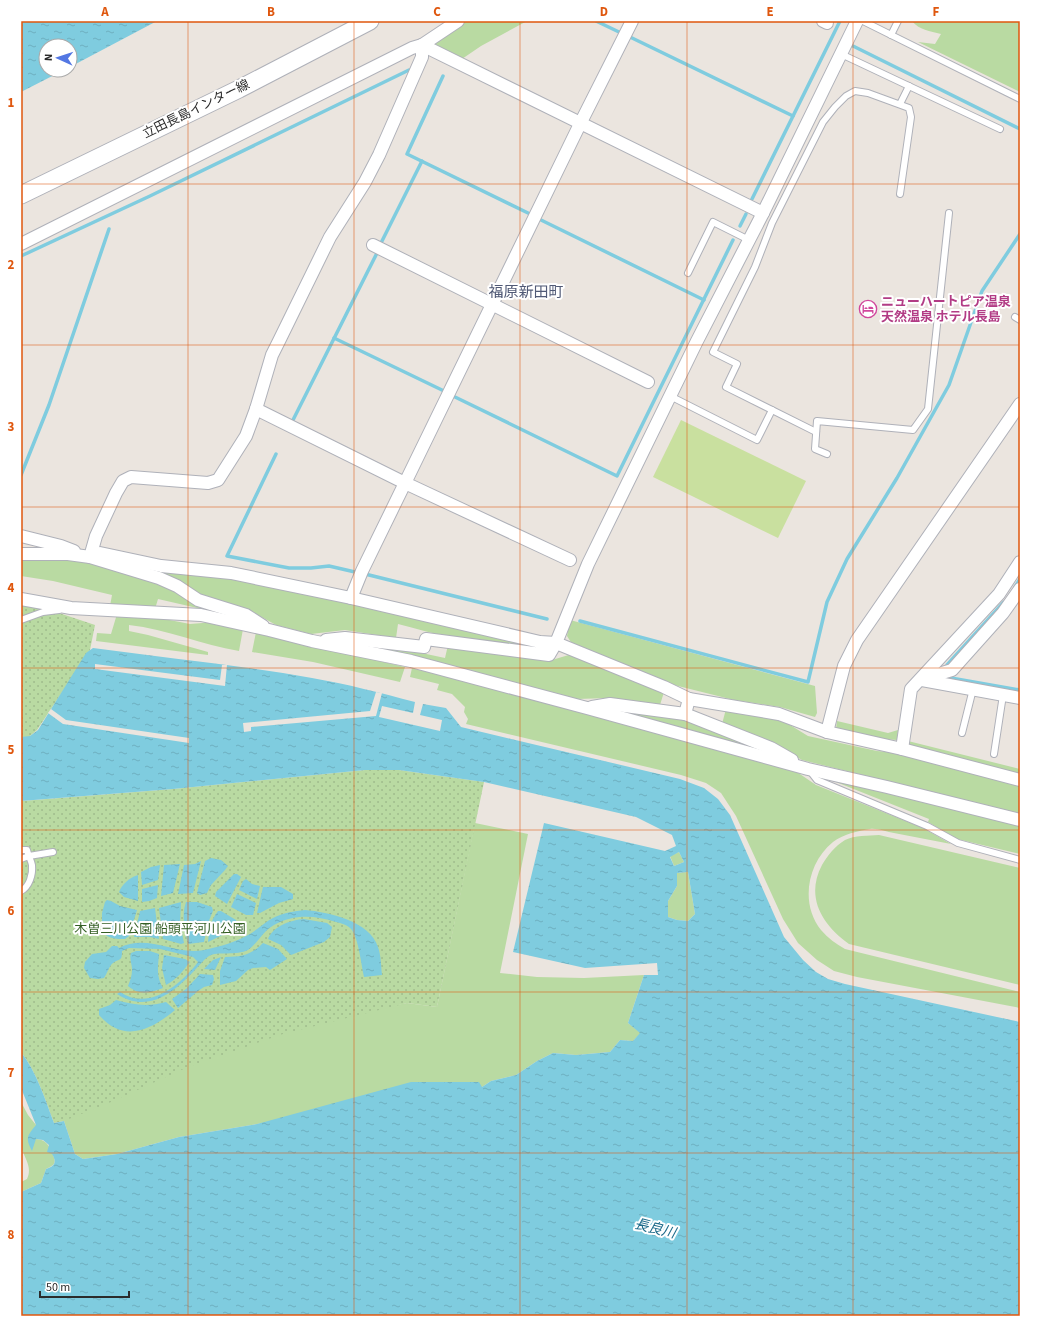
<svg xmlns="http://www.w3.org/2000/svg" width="1041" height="1337" viewBox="0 0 1041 1337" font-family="'Source Sans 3','Noto Sans JP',sans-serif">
<defs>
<pattern id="park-dots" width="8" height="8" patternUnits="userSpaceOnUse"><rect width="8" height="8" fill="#b9daa2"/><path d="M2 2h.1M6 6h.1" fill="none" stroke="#9fbb8c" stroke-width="1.8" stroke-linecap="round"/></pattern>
<pattern id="water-ripples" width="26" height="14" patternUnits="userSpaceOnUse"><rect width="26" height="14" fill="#7fccdf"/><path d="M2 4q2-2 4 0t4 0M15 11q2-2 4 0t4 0" fill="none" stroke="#6eafc0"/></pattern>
</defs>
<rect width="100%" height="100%" fill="#ebe5df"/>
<g fill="#b9daa2">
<polygon points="466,21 527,21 481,46 459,61 436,46 436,40"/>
<path d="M912,21H1020V92L918,42L935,44L941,34C930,31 919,30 912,21Z"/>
<polygon points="21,557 94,561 162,581 241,618 158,599 155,609 110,606 112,595 53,581 21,576"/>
<path d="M144,565L281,587L549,648C499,650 446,637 398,624L396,638L345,630L311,634L276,625L251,611L199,595Z"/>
<path d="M117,614L154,617L190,624L215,622L243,629L239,651C202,645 167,629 129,625V631L148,635L208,652V655L96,641L97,633L111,634Z"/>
<polygon points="570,620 815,686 817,713 815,717 780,707 734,700 666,683 572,644 567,636"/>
<polygon points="256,632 405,667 400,682 313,662 252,652"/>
<polygon points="352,643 389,646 445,658 448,645 552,660 572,654 664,692 660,705 609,698 577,699"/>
<path d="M412,668L568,708L794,770L816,785L923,828L951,844C932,840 913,837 894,833C887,832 877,828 870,829C858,831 843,834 833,842C807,863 800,904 821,930C828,938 836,944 845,949L1020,992V1008L857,977L834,971L817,960L798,943L783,919L736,816L721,793L706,783L681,775L466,724L468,719L464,712L465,707L452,694L437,690L439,684L410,677Z"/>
<polygon points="726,709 777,717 808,736 877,751 898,753 1020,784 1020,814 802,760 772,743 722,724"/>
<polygon points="615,710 645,711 687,721 755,746 769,752"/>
<polygon points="837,721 888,733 898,730 897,740 882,739 836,729"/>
<polygon points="908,741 1020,769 1020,777 910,749"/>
<polygon points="831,780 893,794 1020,826 1020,854 957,839 928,822 929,819"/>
<polygon points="475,823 528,834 500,973 537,977 584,978 644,975 628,1023 641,1033 633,1041 620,1040 610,1052 576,1055 553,1053 537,1061 516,1075 491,1081 482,1087 179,1137 117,1154 97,1157 83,1159 75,1154 64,1121 91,1063 407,1003 437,1007"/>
<path d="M879,835L1020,868V985L849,944C822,925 805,897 822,865C828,855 835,846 845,840C855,835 868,836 879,835Z"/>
<polygon points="679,852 684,862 674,866 670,856"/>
<polygon points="688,872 695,914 688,921 677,920 668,917 668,901 677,886 677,873"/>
<path d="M21,1102L28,1115L36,1125V1139C46,1140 48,1144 52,1152C55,1161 58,1164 46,1169L41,1183L21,1192V1182L27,1179C33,1167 24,1158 21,1146C19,1137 21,1113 21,1102Z"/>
</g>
<path fill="url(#park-dots)" d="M21,604L41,607L95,625L90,650L37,730L30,736L22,801L173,789L365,770H399L484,782L437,1007L407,1003L283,1034L188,1067L111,1102L64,1121L54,1123C45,1099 37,1073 21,1052Z"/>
<polygon fill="#c9e09f" points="681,420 806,481 778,538 653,477"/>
<g fill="url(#water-ripples)" fill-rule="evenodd">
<polygon points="21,21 157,21 70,67 70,46 46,46 46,70 64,70 21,92"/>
<path d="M93,648C166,658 239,665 312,678C347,684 381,693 415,702L413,713L382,706L379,717L440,731L442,720L420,715L423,704L446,708L461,727L680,779L704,788L718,799L730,815L784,937L803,960L816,972L828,979L845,984L1020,1022V1316H21V1192L41,1183L46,1169C55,1166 57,1162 52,1154L47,1152L49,1145L43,1140L36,1139L32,1151C25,1138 27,1136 36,1125L21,1088V1052C37,1073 45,1099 54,1123L64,1121L75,1154L83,1159L97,1157L117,1154L179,1137L257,1124L411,1082H479L482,1087L491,1081L516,1075L537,1061L553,1053L576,1055L610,1052L620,1040L633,1041L640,1033L628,1023L644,975H658L657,963L585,968L513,952L544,823L665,851L676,846L672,835L636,817L484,782L399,770H365L173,789L21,801V737L30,736L38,730L86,653ZM679,852L684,862L674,866L670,857ZM688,872L695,914L688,921L677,920L668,917V901L677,886V873Z"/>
<polygon points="211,858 221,860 228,866 225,870 211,885 207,893 200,895 197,893 205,861"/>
<polygon points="201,861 193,893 178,894 184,865 195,864"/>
<polygon points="180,864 173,893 161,896 164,865"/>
<polygon points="160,865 158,880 142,885 141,872 151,867"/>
<polygon points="234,874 237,874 241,877 227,904 215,896 216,892"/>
<path d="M138,875V901L124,897L119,892C122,884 129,878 138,875Z"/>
<polygon points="246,879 252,884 260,886 257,899 239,890 243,881"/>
<polygon points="158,885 157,898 149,901 142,902 142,889"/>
<polygon points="263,887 281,887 293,894 293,899 279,903 260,913 257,913"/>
<polygon points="237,894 256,903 253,915 246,915 231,907"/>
<path d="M107,900L111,901L120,906L137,910L129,936L125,939C115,939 108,939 102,931V913L105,902Z"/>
<polygon points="181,902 180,924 184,943 181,944 163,939 159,908"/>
<path d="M186,902H197L212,907L213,911L208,923L204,942L188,944C185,930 181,916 186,902Z"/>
<polygon points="155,908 159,939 150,937 134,937 140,911"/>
<path d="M305,910C328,912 370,921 378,947C381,955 381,966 382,975L364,977C361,964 359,941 352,930C348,925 341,923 336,922C314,915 294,914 274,925C263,931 258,943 248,950C237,956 217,951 209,956C203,960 199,966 194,971C173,993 148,1014 117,994L120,992C149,1012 181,984 198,962L193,957L160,949L129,948L122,951C122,962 120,958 113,963C109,966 107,974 104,978L98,979L90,978L84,968L85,962L92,954L106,952L112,946H117L119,948C148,933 175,956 204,950C219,947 236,942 250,934C258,929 265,922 273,918C283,913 294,911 305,910Z"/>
<path d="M218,911H221L236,920L237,925L233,930L208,942C209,931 210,921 218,911Z"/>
<path d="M304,919L327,923L332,927L330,937L324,942L291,955L281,945L268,939C273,926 291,920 304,919Z"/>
<path d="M263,943L278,949L287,959L270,970L266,967L253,968L248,970L236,981L220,985V971L225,957C242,957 251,955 263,943Z"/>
<path d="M136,951H150L159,954C158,967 156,976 163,988C150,993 140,996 128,986C130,981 132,976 132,970C132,964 129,958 131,953Z"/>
<path d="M164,955L185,959L190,962C183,971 177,979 166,985L162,968Z"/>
<polygon points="221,957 215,970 204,969 213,960"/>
<polygon points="200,974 213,975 214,979 212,985 204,987 198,991 178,1008 172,999 186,989"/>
<path d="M116,1000C134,1005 148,1007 166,1002L175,1010C150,1031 123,1043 99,1015V1009L110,1005Z"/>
</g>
<g fill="#ebe5df">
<polygon points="95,664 220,680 222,665 227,665 225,686 95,669"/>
<polygon points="376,692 382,693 376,716 251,727 251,731 244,732 243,723 370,711"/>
<polygon points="51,709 66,720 189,738 189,743 63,724 48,713"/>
</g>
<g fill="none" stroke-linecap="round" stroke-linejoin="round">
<g stroke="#7fccdf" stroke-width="3.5">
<polyline points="596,21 619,32"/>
<polyline points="630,37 793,116"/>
<polyline points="853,46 1020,129"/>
<polyline points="443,76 407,154 528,213"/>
<polyline points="752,199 840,21"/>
<polyline points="541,220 704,300"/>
<polyline points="740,226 746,214"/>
<polyline points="381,243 422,161"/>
<polyline points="21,256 150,196 409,70"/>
<polyline points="334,338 444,391"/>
<polyline points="455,397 617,476 733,240"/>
<polyline points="293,420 377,253"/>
<polyline points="276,454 227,556 289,568 311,568 329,566 355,572"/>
<polyline points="21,475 49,405 109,229"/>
<polyline points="365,574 547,619"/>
<polyline points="1015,587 1020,579"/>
<polyline points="580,621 808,682 827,602 847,559 897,478 949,385 982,291 1020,234"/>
<polyline points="947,665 1004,602"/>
<polyline points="951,678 1020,690"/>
</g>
<defs>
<g id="service">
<polyline points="863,21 1020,99"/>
<polyline points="891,35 898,21"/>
<polyline points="841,54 1000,129"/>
<polyline points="900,104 909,86"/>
<polyline points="688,273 713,222 749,240"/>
<polyline points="1015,317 1020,320"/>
<polyline points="670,396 757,440 772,410"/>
<polyline points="816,432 726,387 737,364 713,352 755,267 772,223 823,122 835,107 846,96 855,91 868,93 909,108 911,117 900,194"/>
<polyline points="827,454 815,449 817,421 913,430 928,409 949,213"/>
<polyline points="21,620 43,612 59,610"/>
<polyline points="962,733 973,689"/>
<polyline points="994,754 1003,695"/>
<polyline points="810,771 817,780 927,826 958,843 1020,860"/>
<path d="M21,850H27C28,855 31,860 32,865C33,875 29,887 21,891"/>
<polyline points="21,859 29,856 53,852"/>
</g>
<g id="minor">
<polyline points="823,21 827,23"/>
<polyline points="422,45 763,213"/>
<polyline points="21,244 412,48 422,45 458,21"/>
<polyline points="373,245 648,382"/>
<polyline points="256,409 405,483 570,560"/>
<polyline points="21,536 61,546 74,551"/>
<polyline points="21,554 68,554 90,557 100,553 161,566 231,573 351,598 540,642 556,643 549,655 426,639 424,647 345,638 326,640"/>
<polyline points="351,598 362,571 405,483 580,124 632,21"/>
<polyline points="21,599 71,608 201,615 269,630 312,641 411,661 587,708 808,769 887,787 1020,820"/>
<polyline points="263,626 246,615 198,600 177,586 159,578 90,557 96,536 116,493 123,481 131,477 208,483 218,480 246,436 256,409 272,355 279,341 330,237 365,182 379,155 422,57 422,45"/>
<polyline points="922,679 952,670 1003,613 1020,589"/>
<polyline points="922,680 1020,698"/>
<polyline points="689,699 779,714 827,732 902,749 1020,780"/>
<polyline points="592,707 610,704 685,714 689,699 664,687 556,643 588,564 697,341 763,213 857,21"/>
<polyline points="685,714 771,748 792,760"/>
<polyline points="827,732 844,666 857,640 1020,404"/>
<polyline points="902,749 911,689 999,594 1020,562"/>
</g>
<polyline id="secondary" points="21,195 239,89 370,21"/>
</defs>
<use href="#service" stroke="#afb1b9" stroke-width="8"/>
<use href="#minor" stroke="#afb1b9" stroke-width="14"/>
<use href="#secondary" stroke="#afb1b9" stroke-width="19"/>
<use href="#service" stroke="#fff" stroke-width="6"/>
<use href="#minor" stroke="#fff" stroke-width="12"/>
<use href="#secondary" stroke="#fff" stroke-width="17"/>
</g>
<path fill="none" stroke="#df570e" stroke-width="1" stroke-opacity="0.55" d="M188,21V1316M354,21V1316M520,21V1316M687,21V1316M853,21V1316M21,184H1020M21,345H1020M21,507H1020M21,668H1020M21,830H1020M21,992H1020M21,1153H1020"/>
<defs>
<symbol id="hotel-ring" viewBox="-11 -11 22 22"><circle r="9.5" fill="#fff" stroke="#d1479c" stroke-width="1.5"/><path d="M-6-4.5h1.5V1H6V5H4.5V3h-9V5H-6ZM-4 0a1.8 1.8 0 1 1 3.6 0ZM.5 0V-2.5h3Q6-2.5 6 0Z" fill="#d1479c"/></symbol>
</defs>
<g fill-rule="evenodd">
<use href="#hotel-ring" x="858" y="299" width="20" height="20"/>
</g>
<g text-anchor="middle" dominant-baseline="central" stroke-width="4" stroke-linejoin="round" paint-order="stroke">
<g font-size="13" fill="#2b2b2b" stroke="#fff">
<text transform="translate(196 109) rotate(-26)">立田長島インター線</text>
</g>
<g font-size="13" font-weight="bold" fill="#b23c85" stroke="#fff" text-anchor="start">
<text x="881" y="302">ニューハートピア温泉<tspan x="881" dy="15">天然温泉 ホテル長島</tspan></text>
</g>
<g font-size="13" fill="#345f24" stroke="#fff">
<text x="160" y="929">木曽三川公園 船頭平河川公園</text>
</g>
<g font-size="14" font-style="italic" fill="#1e6c8b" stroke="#fff">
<text transform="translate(655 1229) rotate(14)">長良川</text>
</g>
<g font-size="15" fill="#515a76" stroke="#fff">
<text x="526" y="292">福原新田町</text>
</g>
</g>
<rect width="1041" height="1337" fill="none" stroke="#ffffff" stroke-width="44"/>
<g transform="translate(58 58) rotate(273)"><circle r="19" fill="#ffffff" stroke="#aaaaaa"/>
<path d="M0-3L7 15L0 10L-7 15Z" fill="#5377e3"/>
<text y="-6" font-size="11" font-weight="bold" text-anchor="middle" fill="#2b2b2b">N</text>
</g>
<path d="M40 1291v6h89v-6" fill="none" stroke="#2b2b2b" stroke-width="2"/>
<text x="46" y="1291" font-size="12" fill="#2b2b2b" stroke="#ffffff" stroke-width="3" paint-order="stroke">50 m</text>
<rect x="22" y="22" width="997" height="1293" fill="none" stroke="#df570e" stroke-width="1.5"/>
<g font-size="13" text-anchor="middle" font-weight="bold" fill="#df570e">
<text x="105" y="16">A</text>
<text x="271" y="16">B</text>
<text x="437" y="16">C</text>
<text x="604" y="16">D</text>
<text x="770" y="16">E</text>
<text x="936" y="16">F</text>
<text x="11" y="107">1</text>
<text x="11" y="269">2</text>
<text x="11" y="431">3</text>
<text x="11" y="592">4</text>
<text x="11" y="754">5</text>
<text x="11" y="915">6</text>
<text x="11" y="1077">7</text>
<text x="11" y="1239">8</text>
</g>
</svg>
